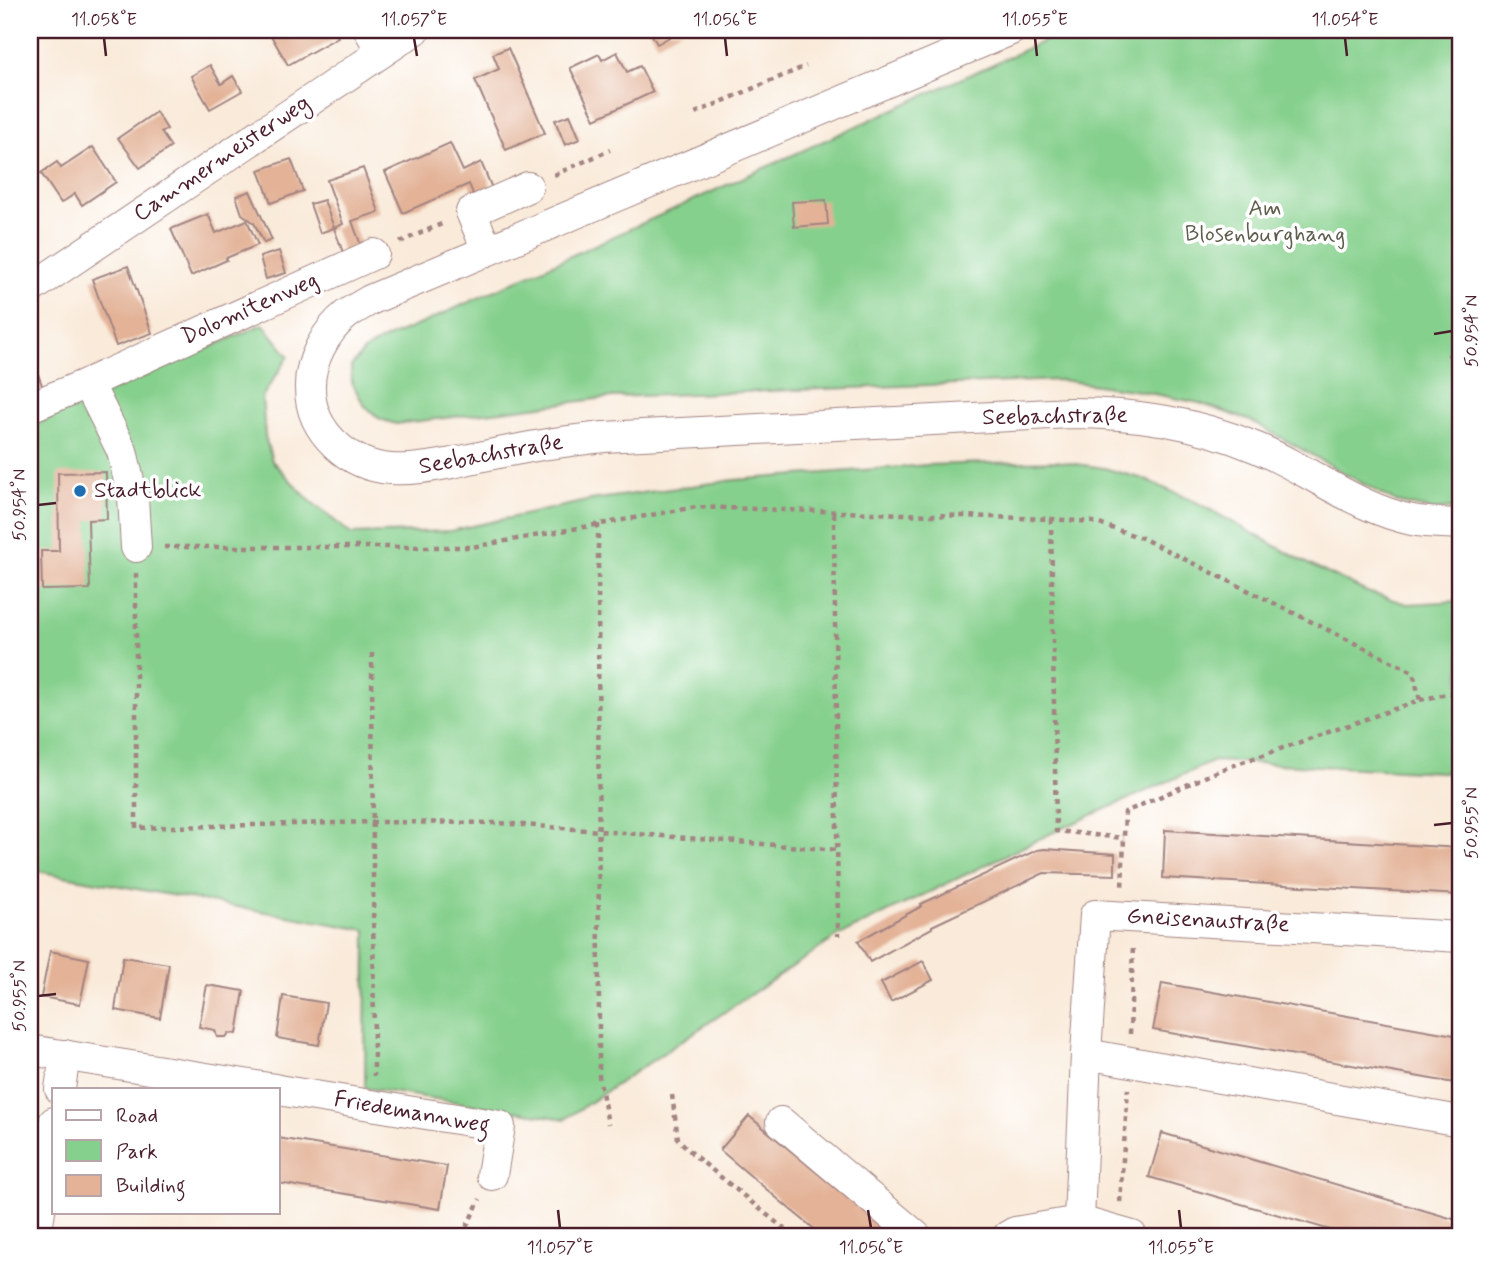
<svg xmlns="http://www.w3.org/2000/svg" width="1490" height="1266" viewBox="0 0 1490 1266" font-family="Mynerve,sans-serif">
<rect width="100%" height="100%" fill="#fff"/>
<filter id="ink" filterUnits="userSpaceOnUse"><feTurbulence type="fractalNoise" baseFrequency=".0143" numOctaves="2"/><feDisplacementMap in="SourceGraphic" scale="14" xChannelSelector="R" yChannelSelector="G"/><feConvolveMatrix kernelMatrix="1 2 1 2 8 2 1 2 1" color-interpolation-filters="sRGB"/></filter>
<filter id="wash" filterUnits="userSpaceOnUse"><feTurbulence type="fractalNoise" baseFrequency=".00686" numOctaves="4" result="noise"/><feDisplacementMap in="SourceGraphic" scale="28" xChannelSelector="R" yChannelSelector="G"/><feGaussianBlur stdDeviation="1.57" result="paint"/><feColorMatrix in="noise" values="0 0 0 0 0 0 0 0 0 0 0 0 0 0 0 0 0 1.4 0 .05"/><feComposite in="paint" operator="in"/></filter>
<g filter="url(#wash)">
<rect width="100%" height="100%" fill="#f9ead9"/>
<g fill="#86d08d" stroke="#68785c" stroke-width="2">
<polygon points="1068,30 1460,30 1460,508 1432,510 1396,502 1251,421 1199,403 1139,391 1061,380 613,397 396,424 380,419 364,405 352,383 351,366 365,350 382,340 423,323"/>
<polygon points="263,324 289,356 262,397 265,436 272,461 308,499 351,534 450,531 591,500 734,480 927,465 1056,461 1104,468 1143,479 1196,502 1310,565 1367,592 1407,604 1460,601 1460,773 1214,761 1056,831 838,936 565,1119 365,1088 366,930 30,870 30,427"/>
</g>
<g id="blocks">
<g fill="#e3b297">
<polygon points="158,30 174,30 163,37"/>
<polygon points="278,30 339,30 335,32 338,37 288,65 270,34"/>
<polygon points="649,30 682,30 657,44"/>
<polygon points="508,48 545,133 506,150 475,80 499,69 493,54"/>
<polygon points="617,52 627,72 640,66 653,92 595,119 570,68 599,54 602,60"/>
<polygon points="210,65 221,84 233,76 242,91 210,109 191,76"/>
<polygon points="156,112 167,129 161,132 171,147 140,168 118,138"/>
<polygon points="570,115 580,139 565,145 555,120"/>
<polygon points="450,143 463,171 481,162 494,193 476,201 469,184 403,213 385,172"/>
<polygon points="93,147 116,182 82,205 75,194 61,203 41,173 57,162 61,168"/>
<polygon points="291,159 303,191 271,203 259,170"/>
<polygon points="363,168 379,212 352,221 362,248 344,255 334,228 343,224 327,180"/>
<polygon points="250,191 272,240 264,243 254,223 242,214 236,196"/>
<polygon points="324,200 334,228 320,233 310,204"/>
<polygon points="826,200 828,224 794,227 792,202"/>
<polygon points="208,214 216,233 247,220 258,245 226,258 227,260 191,276 171,229"/>
<polygon points="30,224 39,238 30,244"/>
<polygon points="279,251 286,273 266,279 260,257"/>
<polygon points="128,266 152,333 116,346 92,279"/>
<polygon points="1460,347 1460,376 1448,355"/>
<polygon points="30,352 43,388 30,393"/>
<polygon points="106,472 107,519 88,520 90,589 42,590 41,551 59,551 58,473"/>
<polygon points="1165,830 1460,848 1460,895 1163,878"/>
<polygon points="1045,849 1115,854 1115,875 1044,873 932,926 932,928 870,962 858,941 922,906 921,904 1037,850"/>
<polygon points="50,951 89,959 80,1004 41,997"/>
<polygon points="123,957 169,964 160,1018 115,1010"/>
<polygon points="923,961 933,980 891,1002 881,983"/>
<polygon points="1162,983 1460,1036 1460,1084 1153,1030"/>
<polygon points="207,985 244,991 237,1034 229,1033 226,1037 217,1037 215,1030 199,1027"/>
<polygon points="283,996 326,1003 319,1045 277,1038"/>
<polygon points="749,1116 893,1236 823,1236 791,1210 720,1150"/>
<polygon points="1162,1133 1460,1221 1460,1236 1351,1236 1149,1177"/>
<polygon points="278,1138 447,1166 440,1209 278,1183"/>
</g>
</g>
</g>
<g filter="url(#ink)">
<use href="#blocks" fill-opacity="0" stroke="#a28482" stroke-width="2"/>
<g fill="none" stroke-linecap="round" stroke-linejoin="round">
<defs>
<g id="minor">
<polyline points="369,30 382,52"/>
<path d="M1011,30L370,300C362,305 354,309 347,314C326,330 309,362 310,388C310,411 320,430 336,445C370,477 409,471 452,463C474,458 497,453 520,449C548,443 576,440 604,437L1070,413C1136,413 1196,422 1257,448C1308,469 1358,509 1412,520C1428,523 1444,523 1460,524"/>
<polyline points="487,250 471,212 528,187"/>
<polyline points="30,289 415,30"/>
<polyline points="88,383 122,451 133,498 136,547"/>
<polyline points="30,407 88,383 374,254"/>
<polyline points="30,1050 275,1089"/>
<polyline points="1086,1054 1460,1121"/>
<polyline points="60,1089 65,1055"/>
<polyline points="278,1090 500,1126 492,1175"/>
<polyline points="781,1122 916,1236"/>
<polyline points="1079,1221 1086,1054 1095,915 1460,937"/>
<polyline points="36,1236 54,1122"/>
<polyline points="1008,1236 1015,1232 1079,1221 1132,1236"/>
</g>
</defs>
<use href="#minor" stroke="#a28482" stroke-width="32"/>
<g stroke="#a28482" stroke-width="4.5" stroke-dasharray="5 5" stroke-linecap="butt">
<polyline points="695,113 806,66"/>
<polyline points="554,175 610,150"/>
<polyline points="400,242 444,223"/>
<polyline points="834,513 838,936"/>
<polyline points="1051,519 1056,831 1124,838"/>
<polyline points="598,524 599,1076 608,1124"/>
<polyline points="164,547 472,547 696,507 1051,519 1093,522 1142,538 1413,672 1420,700 1223,769 1125,812 1122,889"/>
<polyline points="136,573 136,828 373,822 499,823 838,850"/>
<polyline points="372,653 374,1076"/>
<polyline points="1420,700 1460,691"/>
<polyline points="1130,1034 1133,945"/>
<polyline points="672,1095 678,1139 695,1156 793,1236"/>
<polyline points="1120,1202 1128,1089"/>
<polyline points="462,1236 480,1199"/>
</g>
<use href="#minor" stroke="#fff" stroke-width="30"/>
</g>
</g>
<path fill="none" stroke="#4a1f2b" stroke-width="2.5" d="M104,38L106,56M414,38L417,56M725,38L727,56M1035,38L1037,56M1345,38L1347,56M1434,334L1452,331M38,505L56,503M1434,825L1452,823M38,996L56,994M558,1210L560,1228M868,1210L871,1228M1179,1210L1181,1228"/>
<circle fill="#1f6fb2" stroke="#fff" stroke-width="2.5" cx="80" cy="491" r="7"/>
<g text-anchor="middle" dominant-baseline="central" stroke-width="7" stroke-linejoin="round" paint-order="stroke">
<g font-size="23" fill="#4a1f2b" stroke="#fff">
<text transform="translate(222 159) rotate(-34)">Cammermeisterweg</text>
<text transform="translate(250 309) rotate(-24)">Dolomitenweg</text>
<text transform="translate(1055 417) rotate(-1)">Seebachstraße</text>
<text transform="translate(491 455) rotate(-10)">Seebachstraße</text>
<text transform="translate(1208 921) rotate(3)">Gneisenaustraße</text>
<text transform="translate(412 1113) rotate(10)">Friedemannweg</text>
</g>
<g font-size="23" fill="#5f5d4d" stroke="#fff">
<text x="1265" y="209">Am<tspan x="1265" dy="26">Blosenburghang</tspan></text>
</g>
<g font-size="23" fill="#4a1f2b" stroke="#fff" text-anchor="start">
<text x="94" y="491">Stadtblick</text>
</g>
</g>
<rect width="1490" height="1266" fill="none" stroke="#fff" stroke-width="77"/>
<rect x="52" y="1088" width="228" height="126" fill="#ffffff" stroke="#b7a5aa" stroke-width="2"/>
<rect x="66" y="1110" width="35" height="10" fill="#ffffff" stroke="#b7a5aa" stroke-width="2"/>
<text x="116" y="1122" font-size="21" fill="#4a1f2b">Road</text>
<rect x="66" y="1140" width="35" height="21" fill="#86d08d" stroke="#b7a5aa" stroke-width="2"/>
<text x="116" y="1158" font-size="21" fill="#4a1f2b">Park</text>
<rect x="66" y="1175" width="35" height="21" fill="#e3b297" stroke="#b7a5aa" stroke-width="2"/>
<text x="116" y="1192" font-size="21" fill="#4a1f2b">Building</text>
<rect x="38" y="38" width="1414" height="1190" fill="none" stroke="#4a1f2b" stroke-width="2.5"/>
<g font-size="18" text-anchor="middle" fill="#4a1f2b">
<text x="104" y="25">11.058°E</text>
<text x="414" y="25">11.057°E</text>
<text x="725" y="25">11.056°E</text>
<text x="1035" y="25">11.055°E</text>
<text x="1345" y="25">11.054°E</text>
<text transform="translate(1471 331) rotate(-90)" y="6">50.954°N</text>
<text transform="translate(19 505) rotate(-90)" y="6">50.954°N</text>
<text transform="translate(1471 823) rotate(-90)" y="6">50.955°N</text>
<text transform="translate(19 996) rotate(-90)" y="6">50.955°N</text>
<text x="560" y="1253">11.057°E</text>
<text x="871" y="1253">11.056°E</text>
<text x="1181" y="1253">11.055°E</text>
</g>
</svg>
